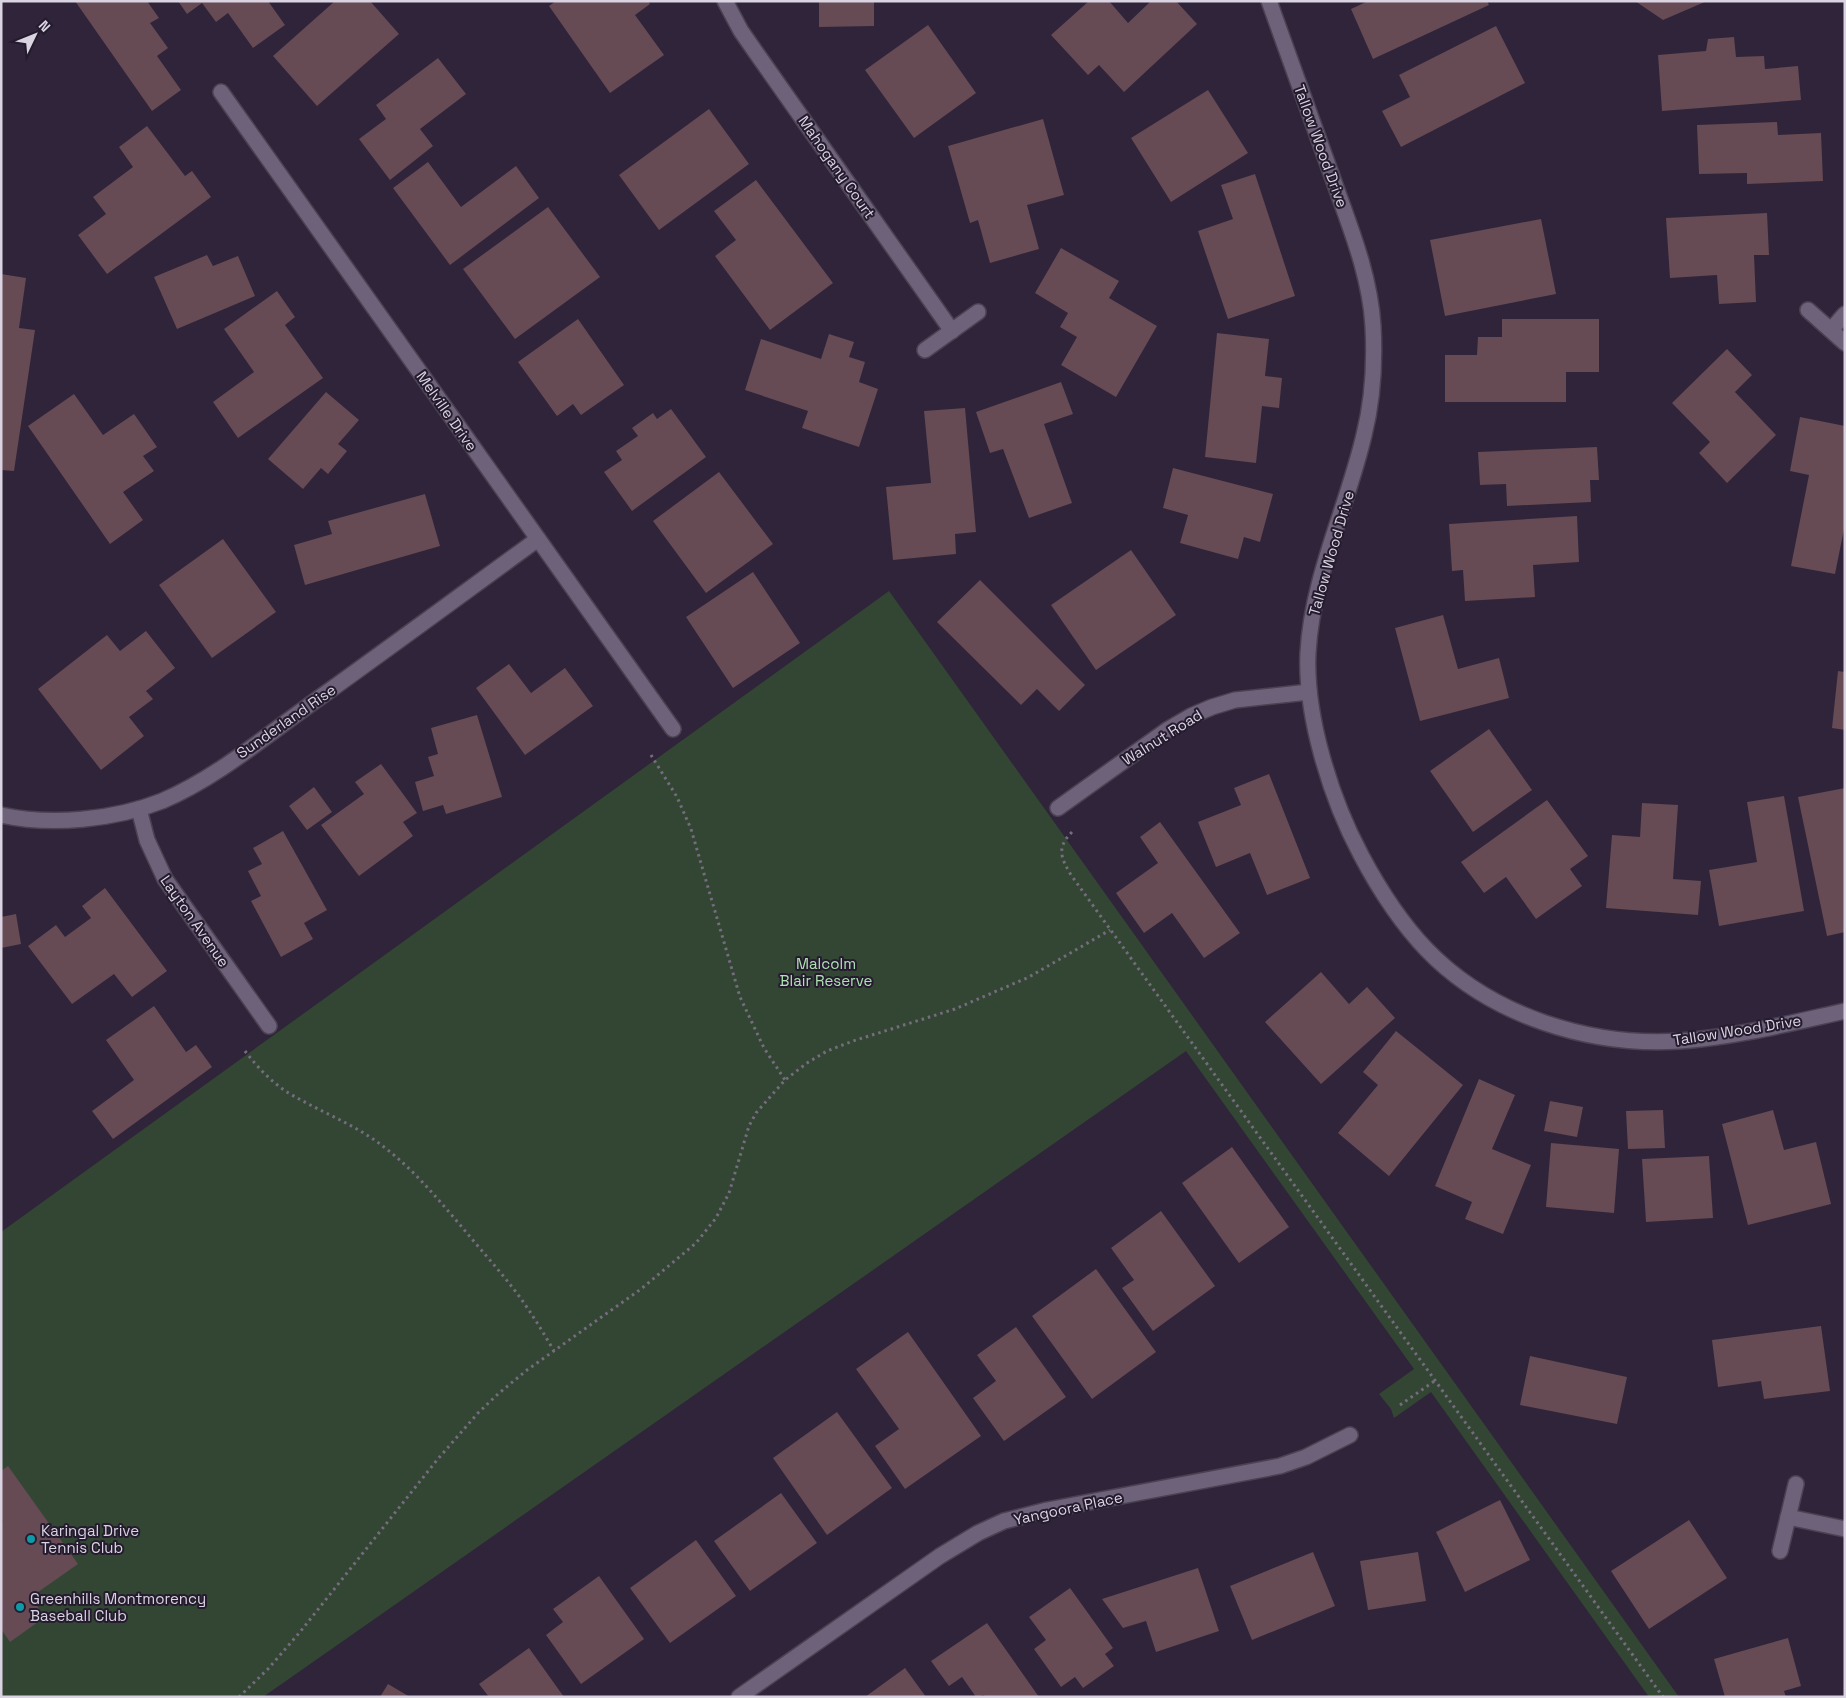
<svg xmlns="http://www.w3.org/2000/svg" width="1846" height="1698" viewBox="0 0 1846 1698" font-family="'Space Grotesk',sans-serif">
<rect width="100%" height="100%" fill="#2f2439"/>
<polygon fill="#334634" points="889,591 1679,1697 1649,1697 1431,1392 1394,1418 1391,1409 1379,1394 1414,1369 1186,1051 263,1697 1,1697 1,1232"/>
<g fill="#664a54">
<polygon points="75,1 147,1 159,18 150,23 168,48 157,56 181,90 152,111"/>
<polygon points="178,1 268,1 285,25 253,48 228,13 216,22 202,3 187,14"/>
<polygon points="335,1 370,1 399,34 317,106 273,56"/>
<polygon points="556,1 648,1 650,4 635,15 664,55 610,93 549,6"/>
<polygon points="819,1 874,1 874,26 819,27"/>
<polygon points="1089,1 1109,1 1128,23 1151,1 1176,1 1197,24 1124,92 1099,65 1088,75 1051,35"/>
<polygon points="1368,1 1487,1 1489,5 1373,59 1351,9"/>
<polygon points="1635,1 1707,1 1663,20"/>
<polygon points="928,25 976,93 914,138 865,70"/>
<polygon points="1496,26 1525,83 1401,147 1382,111 1410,97 1399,75"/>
<polygon points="1734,37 1736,57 1764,56 1765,69 1798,66 1801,100 1662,111 1658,55 1706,51 1708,39"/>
<polygon points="438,58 466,94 420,129 433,146 390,180 359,139 386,119 376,105"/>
<polygon points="1208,90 1248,153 1171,202 1131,138"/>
<polygon points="709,109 749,164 659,230 619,175"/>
<polygon points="1043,119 1064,195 1027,205 1039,249 990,263 978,220 970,223 948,146"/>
<polygon points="1777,122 1778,135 1821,133 1823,181 1747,184 1747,173 1699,174 1697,125"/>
<polygon points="147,126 185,176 192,171 211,197 107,274 78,235 106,214 93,197 133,167 119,147"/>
<polygon points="428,162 461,207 516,166 539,198 450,265 393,188"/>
<polygon points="1255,174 1295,296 1228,319 1198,231 1233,219 1221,185"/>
<polygon points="756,180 833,283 770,330 715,256 736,240 714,211"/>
<polygon points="548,207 600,277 515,339 463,269"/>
<polygon points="1767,213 1769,255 1754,255 1756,302 1719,304 1717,275 1670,278 1666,218"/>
<polygon points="1541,219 1556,294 1445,316 1430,240"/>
<polygon points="1061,248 1119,281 1109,298 1157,326 1116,397 1061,365 1077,337 1060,327 1068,313 1035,293"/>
<polygon points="207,255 213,266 238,256 255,296 177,329 154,277"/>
<polygon points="1,274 26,278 19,328 35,330 14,471 1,470"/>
<polygon points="277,291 295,317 285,325 323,378 238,438 213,402 254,372 224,329"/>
<polygon points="578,319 624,385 581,415 573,404 557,416 518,362"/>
<polygon points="1502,319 1599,319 1599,372 1566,372 1566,402 1445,402 1445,355 1477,355 1478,337 1502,337"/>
<polygon points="1217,333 1269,339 1265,376 1282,378 1279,408 1262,406 1256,463 1205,457"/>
<polygon points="829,334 854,342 849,357 865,362 859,382 878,389 859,447 802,428 808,411 745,390 761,339 821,359"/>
<polygon points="1727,349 1752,375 1735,392 1776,435 1727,483 1699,453 1710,442 1672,403"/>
<polygon points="1061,382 1073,414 1044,424 1072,503 1029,518 1003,449 990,453 976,412"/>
<polygon points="326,392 359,420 338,444 347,451 328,474 321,468 303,489 268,459"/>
<polygon points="74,394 103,435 134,414 157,447 143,456 154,471 123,492 143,520 110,544 28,426"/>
<polygon points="965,408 976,532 955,534 956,554 893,560 886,487 931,483 924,411"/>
<polygon points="671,409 706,457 632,511 604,472 622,460 616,451 638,436 632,428 653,413 657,419"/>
<polygon points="1800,417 1845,426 1845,524 1835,574 1791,566 1809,475 1790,471"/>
<polygon points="1597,447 1599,480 1590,480 1591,502 1507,506 1506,484 1480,485 1478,452"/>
<polygon points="1173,468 1273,494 1260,542 1244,537 1238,559 1180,543 1188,515 1163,508"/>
<polygon points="719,472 773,544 706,593 653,521"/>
<polygon points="425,494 440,546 305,585 294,545 332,534 328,521"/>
<polygon points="1577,516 1579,562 1533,565 1535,597 1465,601 1463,570 1452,571 1449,524"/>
<polygon points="223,539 276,612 212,658 159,585"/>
<polygon points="1131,550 1176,615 1096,670 1051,605"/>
<polygon points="753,572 800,643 733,688 686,617"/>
<polygon points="980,580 1085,685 1059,711 1037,689 1021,705 937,622"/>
<polygon points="1443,615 1458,669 1499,658 1509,698 1420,721 1395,628"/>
<polygon points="146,631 175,668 146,691 153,699 129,717 144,736 101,770 38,689 107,635 120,651"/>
<polygon points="509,664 531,693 565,668 593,706 525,755 476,688"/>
<polygon points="1838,671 1845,672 1845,730 1832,728"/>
<polygon points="477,715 502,797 446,814 443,805 423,811 415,782 434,776 428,757 438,754 431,728"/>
<polygon points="1489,729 1532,790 1473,832 1430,771"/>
<polygon points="381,764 417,813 403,822 413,836 359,876 321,825 364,794 355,782"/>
<polygon points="1269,774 1310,878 1267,895 1250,853 1216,867 1198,822 1241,805 1234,788"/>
<polygon points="314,787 332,812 307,830 289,806"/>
<polygon points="1845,788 1845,932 1827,936 1798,797"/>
<polygon points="1784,796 1804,911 1719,926 1709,870 1757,862 1747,802"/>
<polygon points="1547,800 1588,856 1570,869 1582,886 1536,919 1506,877 1484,893 1461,862"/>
<polygon points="1642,803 1678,805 1673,879 1701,881 1698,915 1606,908 1612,835 1640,837"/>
<polygon points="1160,822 1240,933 1204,958 1172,913 1144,933 1116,893 1158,863 1140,837"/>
<polygon points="283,831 327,910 304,923 313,939 281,957 251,901 261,896 248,871 262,864 253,848"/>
<polygon points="105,888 167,971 132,997 114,974 72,1004 28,946 56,925 65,937 91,918 82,906"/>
<polygon points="16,914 21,944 1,948 1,917"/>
<polygon points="1321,972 1349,1004 1367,987 1395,1018 1321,1084 1265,1022"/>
<polygon points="154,1006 186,1052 196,1045 212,1067 113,1139 92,1111 134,1080 106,1040"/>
<polygon points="1396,1031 1463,1085 1389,1176 1338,1133 1378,1085 1363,1072"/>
<polygon points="1479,1079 1515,1095 1492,1149 1531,1165 1503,1234 1465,1219 1472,1202 1435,1186"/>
<polygon points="1550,1101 1583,1107 1577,1137 1544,1131"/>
<polygon points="1663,1110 1665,1148 1628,1149 1626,1111"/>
<polygon points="1773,1110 1784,1150 1816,1142 1831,1204 1748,1225 1722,1124"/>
<polygon points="1551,1143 1619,1149 1614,1213 1546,1207"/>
<polygon points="1232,1147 1289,1227 1239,1263 1182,1183"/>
<polygon points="1709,1156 1713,1218 1646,1222 1642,1159"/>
<polygon points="1161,1211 1215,1286 1153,1331 1122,1288 1134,1280 1111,1248"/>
<polygon points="1096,1269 1156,1352 1092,1399 1032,1316"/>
<polygon points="1821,1326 1830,1391 1764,1399 1761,1381 1718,1387 1712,1340"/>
<polygon points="1016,1327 1066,1397 1004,1441 973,1398 996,1381 977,1355"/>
<polygon points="908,1332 981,1436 905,1489 875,1446 899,1429 856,1369"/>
<polygon points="1530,1356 1627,1377 1617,1424 1520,1405"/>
<polygon points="837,1412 892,1488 827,1535 773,1458"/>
<polygon points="8,1466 78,1564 31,1597 45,1617 10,1642 1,1629 1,1522 3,1521 1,1519 1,1471"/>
<polygon points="781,1493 817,1543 750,1591 714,1541"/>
<polygon points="1500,1500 1530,1560 1465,1592 1436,1532"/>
<polygon points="1689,1520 1727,1578 1649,1629 1611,1571"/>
<polygon points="696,1540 736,1596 670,1643 630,1588"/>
<polygon points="1313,1552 1335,1606 1252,1640 1230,1586"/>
<polygon points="1418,1552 1426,1601 1368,1610 1360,1561"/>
<polygon points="1198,1568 1219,1631 1156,1652 1146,1621 1123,1628 1102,1599"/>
<polygon points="599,1576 644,1639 581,1684 546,1635 563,1622 553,1609"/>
<polygon points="1070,1588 1113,1648 1105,1654 1114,1666 1083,1688 1075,1677 1061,1687 1034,1649 1046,1640 1029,1617"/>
<polygon points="987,1623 1039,1697 985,1697 984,1695 976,1697 962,1677 949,1686 931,1661"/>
<polygon points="1788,1638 1801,1686 1784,1691 1786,1697 1725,1697 1714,1659"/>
<polygon points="529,1648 564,1697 489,1697 479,1684"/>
<polygon points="905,1668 926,1697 865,1697"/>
<polygon points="388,1684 410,1697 380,1697"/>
</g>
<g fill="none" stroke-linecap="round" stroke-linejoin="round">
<defs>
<g id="minor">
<polyline points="725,1 741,31 757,54 952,331"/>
<path d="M1269,1C1290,61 1312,120 1333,179C1350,227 1370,275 1373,326C1375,363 1373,399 1364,435C1347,508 1312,577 1308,653C1305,716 1331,799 1361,855C1379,889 1400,922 1427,950C1491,1016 1590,1047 1680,1041C1736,1037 1791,1023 1845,1011"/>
<polyline points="221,92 673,729"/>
<polyline points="1808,310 1845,343"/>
<polyline points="1831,330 1845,314"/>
<polyline points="925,350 978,312"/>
<polyline points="1058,808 1167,730 1191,716 1212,707 1235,700 1309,692"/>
<polyline points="139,809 147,840 165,879 269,1026"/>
<path d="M1,815C51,826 114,820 162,801C214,779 262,739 308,706C385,651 461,595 538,539"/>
<polyline points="1788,1517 1845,1529"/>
<polyline points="1780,1551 1796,1484"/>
<polyline points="739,1697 940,1556 978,1533 1004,1521 1047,1510 1280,1466 1306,1457 1350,1435"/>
</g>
</defs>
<use href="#minor" stroke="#4a4152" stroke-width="18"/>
<g stroke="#756c7e" stroke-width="3" stroke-dasharray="2.5 4" stroke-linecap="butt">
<polyline points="651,755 677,797 691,829 740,997 764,1048 785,1080"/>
<path d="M1072,832C1056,848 1061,858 1071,875L1663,1697"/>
<path d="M245,1051C258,1068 273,1084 292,1095C323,1113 356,1125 384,1147C414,1170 437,1198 461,1226C480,1249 501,1272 519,1296C532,1314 543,1332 554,1351"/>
<polyline points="1400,1405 1436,1380"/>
<polyline points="239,1697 268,1669 300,1632 437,1460 478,1413 498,1394 527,1370 641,1289 696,1243 716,1218 729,1193 749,1126 756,1113 785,1080 807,1063 827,1051 853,1041 955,1009 1029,977 1110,930"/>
</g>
<use href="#minor" stroke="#6e627a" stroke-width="15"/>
</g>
<g fill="#0f9aa8" stroke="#251b2f" stroke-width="2">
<circle cx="31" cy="1539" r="5"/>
<circle cx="20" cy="1607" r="5"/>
</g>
<g text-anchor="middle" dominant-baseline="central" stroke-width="4" stroke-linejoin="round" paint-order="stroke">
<g font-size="15" fill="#dad4e2" stroke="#251b2f">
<text transform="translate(1321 146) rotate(70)">Tallow Wood Drive</text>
<text transform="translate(837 167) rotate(55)">Mahogany Court</text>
<text transform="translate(447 411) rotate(55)">Melville Drive</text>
<text transform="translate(1331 553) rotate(-74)">Tallow Wood Drive</text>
<text transform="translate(286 721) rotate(-35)">Sunderland Rise</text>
<text transform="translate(1162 737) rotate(-32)">Walnut Road</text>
<text transform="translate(195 921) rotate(55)">Layton Avenue</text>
<text transform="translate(1737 1030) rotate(-9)">Tallow Wood Drive</text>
<text transform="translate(1068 1508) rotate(-12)">Yangoora Place</text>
</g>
<g font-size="15" fill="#aee3b1" stroke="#251b2f">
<text x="826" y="963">Malcolm<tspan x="826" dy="17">Blair Reserve</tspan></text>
</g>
<g font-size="15" fill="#dad4e2" stroke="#251b2f" text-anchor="start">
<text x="41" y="1530">Karingal Drive<tspan x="41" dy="17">Tennis Club</tspan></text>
<text x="30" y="1598">Greenhills Montmorency<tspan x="30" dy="17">Baseball Club</tspan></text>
</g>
</g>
<rect width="1846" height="1698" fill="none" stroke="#dad4e2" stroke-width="5"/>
<g transform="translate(35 35) rotate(47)" stroke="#251b2f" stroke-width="4" paint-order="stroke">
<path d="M0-4L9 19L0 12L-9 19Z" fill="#dad4e2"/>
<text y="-8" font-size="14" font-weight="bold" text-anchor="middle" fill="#dad4e2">N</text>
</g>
</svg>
